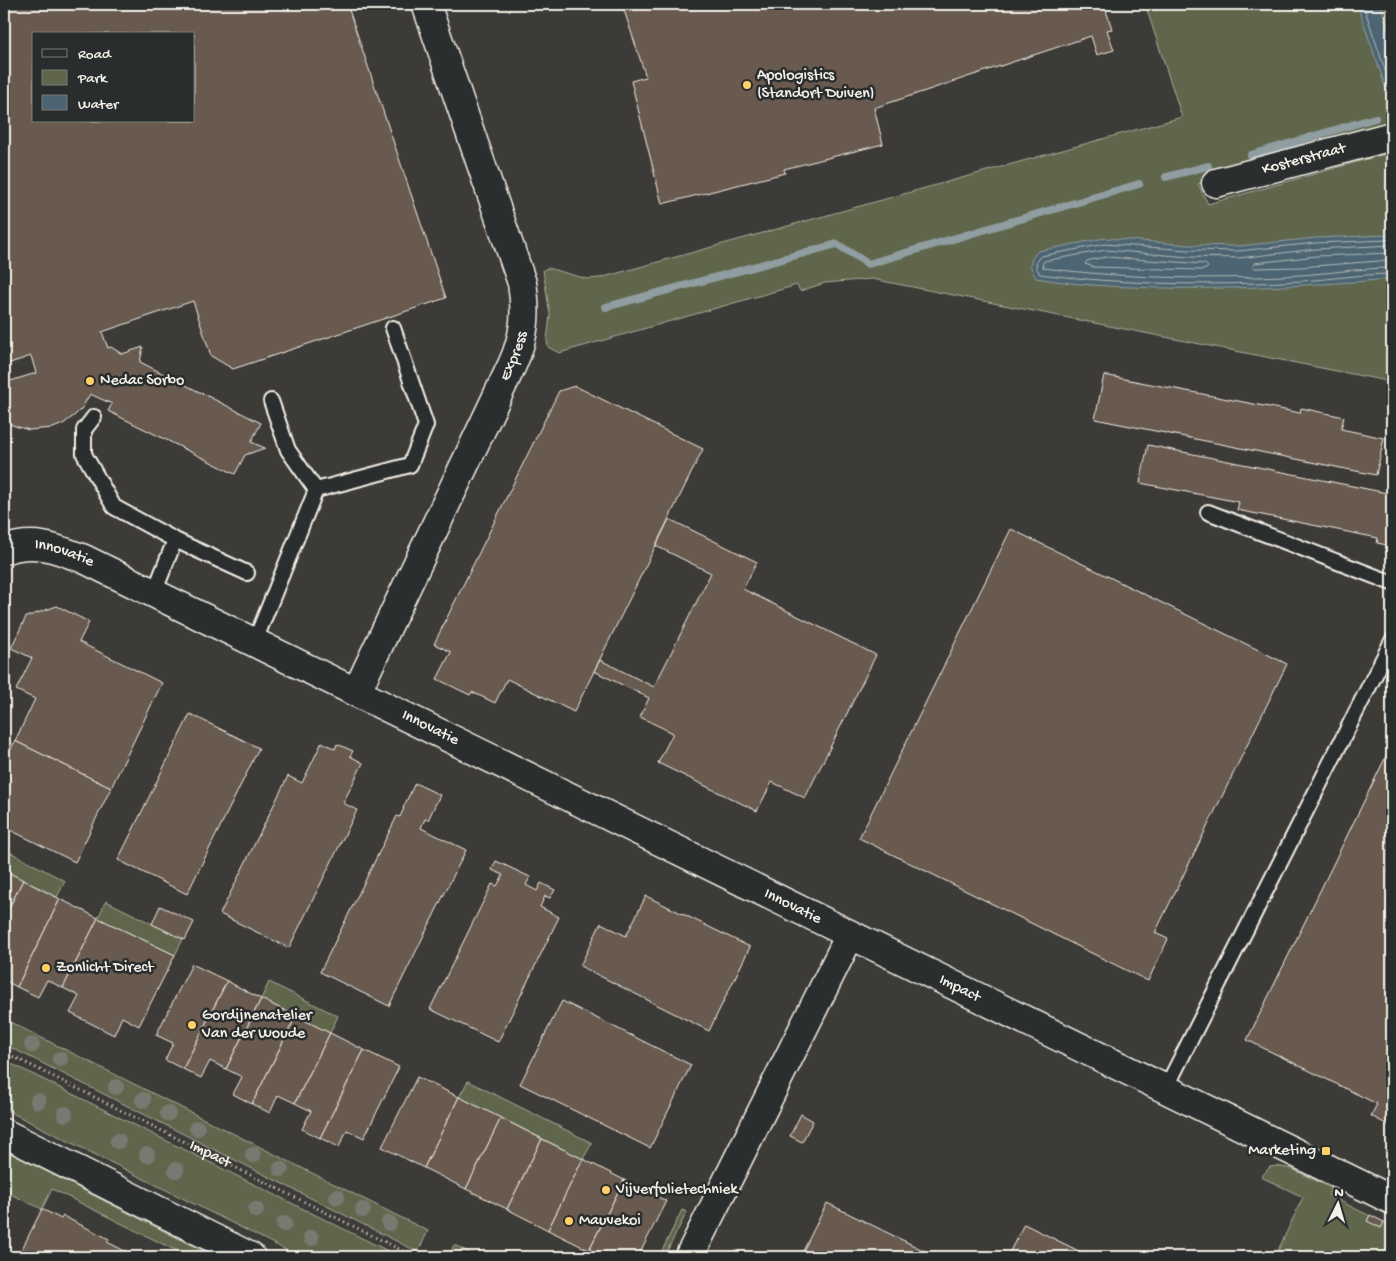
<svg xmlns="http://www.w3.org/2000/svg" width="1396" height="1261" viewBox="0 0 1396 1261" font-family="'Gochi Hand',sans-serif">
<rect width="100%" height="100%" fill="#2a2d2e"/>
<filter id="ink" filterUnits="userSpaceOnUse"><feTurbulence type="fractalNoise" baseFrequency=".02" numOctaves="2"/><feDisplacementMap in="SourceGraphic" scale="10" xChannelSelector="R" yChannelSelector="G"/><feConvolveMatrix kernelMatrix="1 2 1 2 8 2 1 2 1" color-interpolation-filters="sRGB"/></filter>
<g filter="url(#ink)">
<path fill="#3d3a38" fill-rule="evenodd" d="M4,4H1384L1392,29V1257H4ZM34,34H194V121H34Z"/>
<g fill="#5f664c" stroke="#aaac9a">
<polygon points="1145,4 1392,4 1392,132 1198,184 1208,204 1392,152 1392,382 872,279 825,283 800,291 797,285 559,353 548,347 547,341 550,315 543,270 548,268 587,279 600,278 1182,117"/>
<polygon points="4,849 65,881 57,897 4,870"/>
<polygon points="106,901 183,939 175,955 98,918"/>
<polygon points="269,982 338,1016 330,1033 261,999"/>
<polygon points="4,1019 428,1231 418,1252 4,1044"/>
<polygon points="4,1060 400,1257 300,1257 4,1109"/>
<polygon points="468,1081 592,1143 583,1159 459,1097"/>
<polygon points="4,1150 213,1256 214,1257 189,1257 52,1189 42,1209 4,1191"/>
<polygon points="1277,1166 1292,1169 1331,1188 1328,1195 1392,1227 1392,1257 1275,1257 1303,1197 1261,1177 1270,1167"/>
<polygon points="682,1210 687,1212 664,1257 659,1257"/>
<polygon points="454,1245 479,1257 448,1257"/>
</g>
<g fill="#4d6572" stroke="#909da1">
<polygon points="1357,4 1380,4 1392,41 1392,106"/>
<path d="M1392,233V279C1293,287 1193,292 1093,285C1074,284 1055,281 1036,278C1029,267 1028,261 1038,251L1105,238L1190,245L1239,246L1316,238L1387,235Z"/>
</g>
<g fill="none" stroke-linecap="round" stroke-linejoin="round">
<g stroke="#b1b9b9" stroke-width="1">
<polyline points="1363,4 1392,91"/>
<path d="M1392,238L1387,240L1316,243L1238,251L1189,250L1105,244L1041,256L1037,260L1036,267L1040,274C1126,285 1215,286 1302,281C1332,279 1362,274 1392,274"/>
<path d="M1392,245L1316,249L1239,258L1189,257L1106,250L1044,261L1042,266L1044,268C1129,279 1216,280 1301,275C1331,273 1362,268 1392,268"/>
<polyline points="1392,253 1317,256 1255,263 1253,266 1255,268 1300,267 1392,260"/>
<polygon points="1106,257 1205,264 1208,267 1206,269 1200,270 1094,267 1085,264 1087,261"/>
</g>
<g stroke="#909da1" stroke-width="8">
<polyline points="1251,155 1375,118"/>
<polyline points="1166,177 1208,166"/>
<polyline points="606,307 837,244 868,264 1139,184"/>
</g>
</g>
<g fill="#685a4f" stroke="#f4f1e8" fill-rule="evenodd">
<path d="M4,4H347L446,298L233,369L211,356L193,301L102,332L108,348L111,347L122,354L143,347L140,362L261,423L251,442L265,448L245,455L235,474L108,411L112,404L90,394L82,408L75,415L63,424L53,428L29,430L15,426L6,422L4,421V383L36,373L31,356L4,365ZM34,34H194V121H34Z"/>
<polygon points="622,4 1104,4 1112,29 1107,30 1114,50 1097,55 1091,36 874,108 883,144 784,169 785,173 662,204 631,81 646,77"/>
<polygon points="1104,375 1300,413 1301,408 1344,417 1341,429 1384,438 1376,475 1095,419"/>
<polygon points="575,386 703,449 574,712 507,679 495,703 472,692 470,695 437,679 451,652 434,644 559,391"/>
<polygon points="1148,445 1392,494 1392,546 1377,543 1378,538 1237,510 1239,502 1140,483"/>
<polygon points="669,519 757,562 743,589 876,655 805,798 772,782 757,811 658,763 673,733 640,717 649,698 594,671 600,660 654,687 711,573 656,546"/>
<polygon points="1011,529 1287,664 1155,933 1168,939 1148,981 859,838"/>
<polygon points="57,606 89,622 79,642 162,683 111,788 15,741 35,699 16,690 32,658 11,648 26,617"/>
<polygon points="190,714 259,748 187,894 118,860"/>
<polygon points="15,741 111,788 75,862 4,827 4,763"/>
<polygon points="322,742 335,749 337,744 353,751 350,756 363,763 343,803 357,810 289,948 220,914 288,776 302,783"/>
<polygon points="1392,744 1392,1127 1371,1116 1377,1104 1247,1040"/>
<polygon points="415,783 440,795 428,820 425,819 421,828 466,850 389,1006 320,972 397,816 400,817 404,808 403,808"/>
<polygon points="496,861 530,877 526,885 537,891 541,883 555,890 550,898 545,896 540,907 559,917 498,1042 430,1009 492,884 497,886 503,875 492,870"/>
<polygon points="4,870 23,880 4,918"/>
<polygon points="23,880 60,899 17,987 4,980 4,918"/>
<polygon points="646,896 750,947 709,1031 580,966 601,923 626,936"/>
<polygon points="60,899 98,918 63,988 47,980 38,997 17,987"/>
<polygon points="160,906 194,922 185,940 152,924"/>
<polygon points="98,918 175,955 139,1026 122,1017 114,1035 70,1013 79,996 63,988"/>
<polygon points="192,964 227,981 183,1069 165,1060 173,1043 156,1035"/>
<polygon points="227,981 261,999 226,1069 210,1061 201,1078 183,1069"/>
<polygon points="261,999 296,1016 252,1104 233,1094 242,1077 226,1069"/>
<polygon points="562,1001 691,1065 650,1148 520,1084"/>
<polygon points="296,1016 330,1033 295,1103 278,1095 270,1113 252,1104"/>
<polygon points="330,1033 364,1050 320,1138 302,1129 311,1111 295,1103"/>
<polygon points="364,1050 399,1067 364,1138 347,1130 339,1147 320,1138"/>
<polygon points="417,1077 459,1097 424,1168 382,1147"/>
<polygon points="459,1097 501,1118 466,1189 424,1168"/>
<polygon points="801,1114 813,1121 802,1142 790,1136"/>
<polygon points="501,1118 542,1139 507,1209 466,1189"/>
<polygon points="542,1139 583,1159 548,1230 507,1209"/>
<polygon points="583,1159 624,1180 589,1250 548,1230"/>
<polygon points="624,1180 666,1201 638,1257 603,1257 589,1250"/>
<polygon points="827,1203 937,1257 800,1257"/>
<polygon points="42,1209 61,1219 63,1216 109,1239 107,1242 137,1257 18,1257"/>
<polygon points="1370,1215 1384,1222 1381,1228 1367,1221"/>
<polygon points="1024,1224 1091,1257 1007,1257"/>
</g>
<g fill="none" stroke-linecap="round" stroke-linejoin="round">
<defs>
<g id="service">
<polyline points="271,401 288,450 316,490"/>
<polyline points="94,417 84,430 84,454 114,507 175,540 154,593"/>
<polyline points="1208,512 1392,583"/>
<polyline points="175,540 247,573"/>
<polyline points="255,641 316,490 410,465 426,425 393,328"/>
<polyline points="1165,1090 1392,641"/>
</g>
<g id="minor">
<path id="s2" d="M1216,183L1392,136"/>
<path id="s3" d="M4,550C34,539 55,548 84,559C521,771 955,989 1392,1200"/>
<path id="s4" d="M357,691L512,365C525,336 527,314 522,283L426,4"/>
<polyline points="4,1133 251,1257"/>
<polyline points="689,1257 850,935"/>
</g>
</defs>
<use href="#service" stroke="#f4f1e8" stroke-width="18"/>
<use href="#minor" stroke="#f4f1e8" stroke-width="31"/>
<path stroke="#f4f1e8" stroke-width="3" stroke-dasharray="1 4" stroke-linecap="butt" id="s1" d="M4,1052L415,1257"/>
<use href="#service" stroke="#2a2d2e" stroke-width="14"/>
<use href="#minor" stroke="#2a2d2e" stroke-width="28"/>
</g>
<g fill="#787a72">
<circle cx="32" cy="1045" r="8"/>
<circle cx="60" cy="1059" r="8"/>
<circle cx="116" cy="1087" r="8"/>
<circle cx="143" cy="1100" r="8"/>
<circle cx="38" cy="1101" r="8"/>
<circle cx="168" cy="1113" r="8"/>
<circle cx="65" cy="1114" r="8"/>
<circle cx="197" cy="1128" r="8"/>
<circle cx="118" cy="1141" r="8"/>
<circle cx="147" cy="1155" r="8"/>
<circle cx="253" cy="1155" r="8"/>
<circle cx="281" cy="1169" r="8"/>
<circle cx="176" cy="1170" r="8"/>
<circle cx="337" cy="1197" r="8"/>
<circle cx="256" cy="1210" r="8"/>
<circle cx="363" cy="1210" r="8"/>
<circle cx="389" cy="1223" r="8"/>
<circle cx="284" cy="1224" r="8"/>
<circle cx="311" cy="1238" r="8"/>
</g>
</g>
<g fill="#ffd166" stroke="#2a2d2e" stroke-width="2">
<circle cx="747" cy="85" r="5"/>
<circle cx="90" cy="381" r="5"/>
<circle cx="46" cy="968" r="5"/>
<circle cx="192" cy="1025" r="5"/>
<rect x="1321" y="1146" width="10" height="10" rx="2.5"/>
<circle cx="606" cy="1190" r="5"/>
<circle cx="569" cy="1221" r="5"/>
</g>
<g text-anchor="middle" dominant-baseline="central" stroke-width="5" stroke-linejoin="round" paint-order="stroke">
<g font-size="16" fill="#f4f1e8" stroke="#2a2d2e" text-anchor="start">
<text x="757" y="76">Apologistics<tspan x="757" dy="18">(Standort Duiven)</tspan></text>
<text x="100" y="381">Nedac Sorbo</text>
<text x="56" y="968">Zonlicht Direct</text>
<text x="202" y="1016">Gordijnenatelier<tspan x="202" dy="18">Van der Woude</tspan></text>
<text x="1316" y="1151" text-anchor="end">Marketing</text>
<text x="616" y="1190">Vijverfolietechniek</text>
<text x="579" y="1221">Mauvekoi</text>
</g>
<g font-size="16" fill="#f4f1e8" stroke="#2a2d2e">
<text stroke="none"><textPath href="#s2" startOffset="91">Kosterstraat</textPath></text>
<text stroke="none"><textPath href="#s4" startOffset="370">Express</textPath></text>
<text stroke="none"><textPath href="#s3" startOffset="62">Innovatie</textPath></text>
<text stroke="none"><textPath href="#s3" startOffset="468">Innovatie</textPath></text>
<text stroke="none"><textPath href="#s3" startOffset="872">Innovatie</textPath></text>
<text stroke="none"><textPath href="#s3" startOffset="1058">Impact</textPath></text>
<text stroke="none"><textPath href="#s1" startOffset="230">Impact</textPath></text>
</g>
</g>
<rect width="1396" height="1261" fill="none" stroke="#2a2d2e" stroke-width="20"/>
<rect x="10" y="10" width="1376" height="1241" fill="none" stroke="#f4f1e8" stroke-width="2" filter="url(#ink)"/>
<rect x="32" y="32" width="162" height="90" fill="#2a2d2e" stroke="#7b7b78"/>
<rect x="42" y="49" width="25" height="8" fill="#2a2d2e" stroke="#7b7b78"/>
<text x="78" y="58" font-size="15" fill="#f4f1e8">Road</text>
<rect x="42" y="70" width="25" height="15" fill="#5f664c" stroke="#7b7b78"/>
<text x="78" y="82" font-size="15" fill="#f4f1e8">Park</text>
<rect x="42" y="95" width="25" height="15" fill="#4d6572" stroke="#7b7b78"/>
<text x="78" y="108" font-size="15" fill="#f4f1e8">Water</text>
<g transform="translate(1338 1204) rotate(5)" stroke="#2a2d2e" stroke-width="4" paint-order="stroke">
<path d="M0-4L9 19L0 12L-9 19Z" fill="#f4f1e8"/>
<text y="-8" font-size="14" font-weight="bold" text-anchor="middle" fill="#f4f1e8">N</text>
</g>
</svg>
